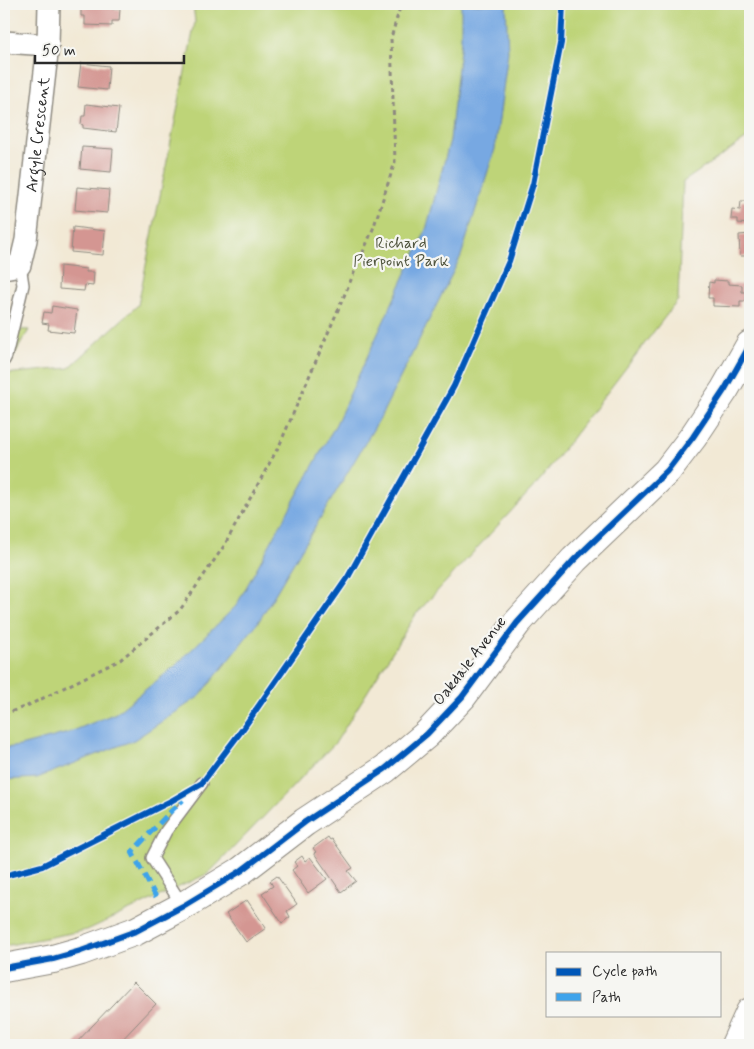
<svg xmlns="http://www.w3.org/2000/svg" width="754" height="1049" viewBox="0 0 754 1049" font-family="Mynerve,sans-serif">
<rect width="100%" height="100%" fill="#f6f6f2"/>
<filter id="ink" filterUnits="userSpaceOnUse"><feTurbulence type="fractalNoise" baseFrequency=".02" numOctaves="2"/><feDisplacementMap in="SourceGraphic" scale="10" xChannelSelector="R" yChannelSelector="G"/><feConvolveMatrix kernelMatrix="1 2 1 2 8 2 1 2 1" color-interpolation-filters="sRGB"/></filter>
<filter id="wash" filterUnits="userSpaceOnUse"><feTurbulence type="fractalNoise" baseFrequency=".0096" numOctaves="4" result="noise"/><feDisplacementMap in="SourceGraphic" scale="20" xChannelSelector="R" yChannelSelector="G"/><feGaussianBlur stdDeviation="1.12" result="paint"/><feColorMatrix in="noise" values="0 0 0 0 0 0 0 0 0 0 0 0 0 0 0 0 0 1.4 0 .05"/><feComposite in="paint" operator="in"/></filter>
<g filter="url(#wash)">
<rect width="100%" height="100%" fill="#f2e9d5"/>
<g fill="#bed478" stroke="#748052">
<polygon points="193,4 750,4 750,136 683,182 678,300 540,480 416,614 336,742 209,873 87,930 4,946 4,374 69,368 138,305 195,22"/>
<polygon points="4,329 29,330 4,372"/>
</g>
<polygon fill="#77a8e2" stroke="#516a86" points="461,4 506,4 508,52 495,149 461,256 380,418 259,621 200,696 134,740 37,778 4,780 4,748 20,746 68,733 116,713 174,667 236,606 336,424 426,230 450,140 461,40"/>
<g id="blocks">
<g fill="#d49692">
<polygon points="86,4 112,4 112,9 120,9 119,21 112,21 112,26 85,25 85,16 81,16 81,7 86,7"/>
<polygon points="81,63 109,66 107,90 78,87"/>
<polygon points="86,104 119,108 116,132 83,128 83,125 81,124 82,116 85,116"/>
<polygon points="82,147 113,149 111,172 80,169"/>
<polygon points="77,187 109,190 107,213 75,210"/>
<polygon points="741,201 750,201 750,224 738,223 738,219 731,219 732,209 740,210"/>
<polygon points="73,227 105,231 103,255 71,252"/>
<polygon points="750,234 750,256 740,256 739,235"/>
<polygon points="60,266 86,269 86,272 94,272 93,286 85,285 84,291 59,289"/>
<polygon points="714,280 728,281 728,284 742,285 742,292 747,292 746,301 740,301 740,307 713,306 713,298 708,298 709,282 714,283"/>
<polygon points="52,306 77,310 74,333 48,330 49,324 42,323 44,312 51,313"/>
<polygon points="328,837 330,840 332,839 353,868 348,871 356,881 341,892 314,853 316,852 313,848"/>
<polygon points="302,856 305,861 310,857 327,879 308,893 292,870 297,866 294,862"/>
<polygon points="277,876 297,904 287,911 290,917 282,923 262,893 273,886 270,881"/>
<polygon points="247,900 266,928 246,942 226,914"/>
<polygon points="134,982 156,1004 117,1045 74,1045"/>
</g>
</g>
</g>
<g filter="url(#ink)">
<use href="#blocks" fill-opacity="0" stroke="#8e8a80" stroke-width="1"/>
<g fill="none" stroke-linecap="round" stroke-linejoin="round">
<defs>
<g id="service">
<polyline points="4,360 6,356 23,285 20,265"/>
<polyline points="183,906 152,858 166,831 202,783"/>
</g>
<g id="minor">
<polyline points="4,42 48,45"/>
<path id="s1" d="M4,268L20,265L26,240L48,45L49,4"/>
</g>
<polyline id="tertiary" points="4,968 53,959 81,951 136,931 183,906 241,871 305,822 385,769 427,734 462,697 517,623 574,560 667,471 693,437 725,389 750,345"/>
<polyline id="secondary" points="735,1045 750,1012"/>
</defs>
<use href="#service" stroke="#8e8a80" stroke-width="14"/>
<use href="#minor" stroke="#8e8a80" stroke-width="24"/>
<use href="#tertiary" stroke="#8e8a80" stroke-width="30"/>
<use href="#secondary" stroke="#8e8a80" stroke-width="30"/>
<g stroke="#8e8a80" stroke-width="3" stroke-dasharray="4 4" stroke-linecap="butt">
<polyline points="4,714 27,706 120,660 180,610 224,546 280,444 373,229 395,162 391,38 401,4"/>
<polyline points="211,771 242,730 348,577 454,386 509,261 533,184 561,43 563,4"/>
<polyline points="4,876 42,866 166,804"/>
</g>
<use href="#service" stroke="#fff" stroke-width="11"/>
<use href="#minor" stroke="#fff" stroke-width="21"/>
<use href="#tertiary" stroke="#fff" stroke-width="28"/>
<use href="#secondary" stroke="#fff" stroke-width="28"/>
<polyline stroke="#3ea3eb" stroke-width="5" stroke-dasharray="10 5" stroke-linecap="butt" points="156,897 132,852 169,813 183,800"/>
<defs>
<g id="cycleway">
<polyline points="4,876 42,866 171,801 202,783 242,730 348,577 454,386 509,261 533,184 561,43 563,4"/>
<polyline points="4,968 53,959 81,951 136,931 183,906 241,871 305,822 385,769 427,734 462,697 517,623 574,560 667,471 693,437 725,389 750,345"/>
</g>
</defs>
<use href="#cycleway" stroke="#f6f6f2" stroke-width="9"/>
<use href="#cycleway" stroke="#0057b8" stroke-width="6"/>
</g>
</g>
<g text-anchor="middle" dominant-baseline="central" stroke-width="4.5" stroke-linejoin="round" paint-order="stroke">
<g font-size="16" fill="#2b2b2b" stroke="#f6f6f2">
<text stroke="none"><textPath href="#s1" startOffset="148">Argyle Crescent</textPath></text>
<text transform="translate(470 661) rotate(-52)">Oakdale Avenue</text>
</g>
<g font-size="16" fill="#50553e" stroke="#f6f6f2">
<text x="401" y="243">Richard<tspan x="401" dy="18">Pierpoint Park</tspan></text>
</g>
</g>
<rect width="754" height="1049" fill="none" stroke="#f6f6f2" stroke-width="20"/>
<rect x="546" y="952" width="175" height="65" fill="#f6f6f2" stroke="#a5a5a2"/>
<rect x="556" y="968" width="25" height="8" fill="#0057b8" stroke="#a5a5a2"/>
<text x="592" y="976" font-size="15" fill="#2b2b2b">Cycle path</text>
<rect x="556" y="993" width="25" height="8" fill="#3ea3eb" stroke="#a5a5a2"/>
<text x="592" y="1002" font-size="15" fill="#2b2b2b">Path</text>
<path d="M35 55v8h149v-8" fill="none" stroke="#2b2b2b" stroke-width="2.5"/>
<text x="42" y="55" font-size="15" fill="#2b2b2b" stroke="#f6f6f2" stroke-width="4" paint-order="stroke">50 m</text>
</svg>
